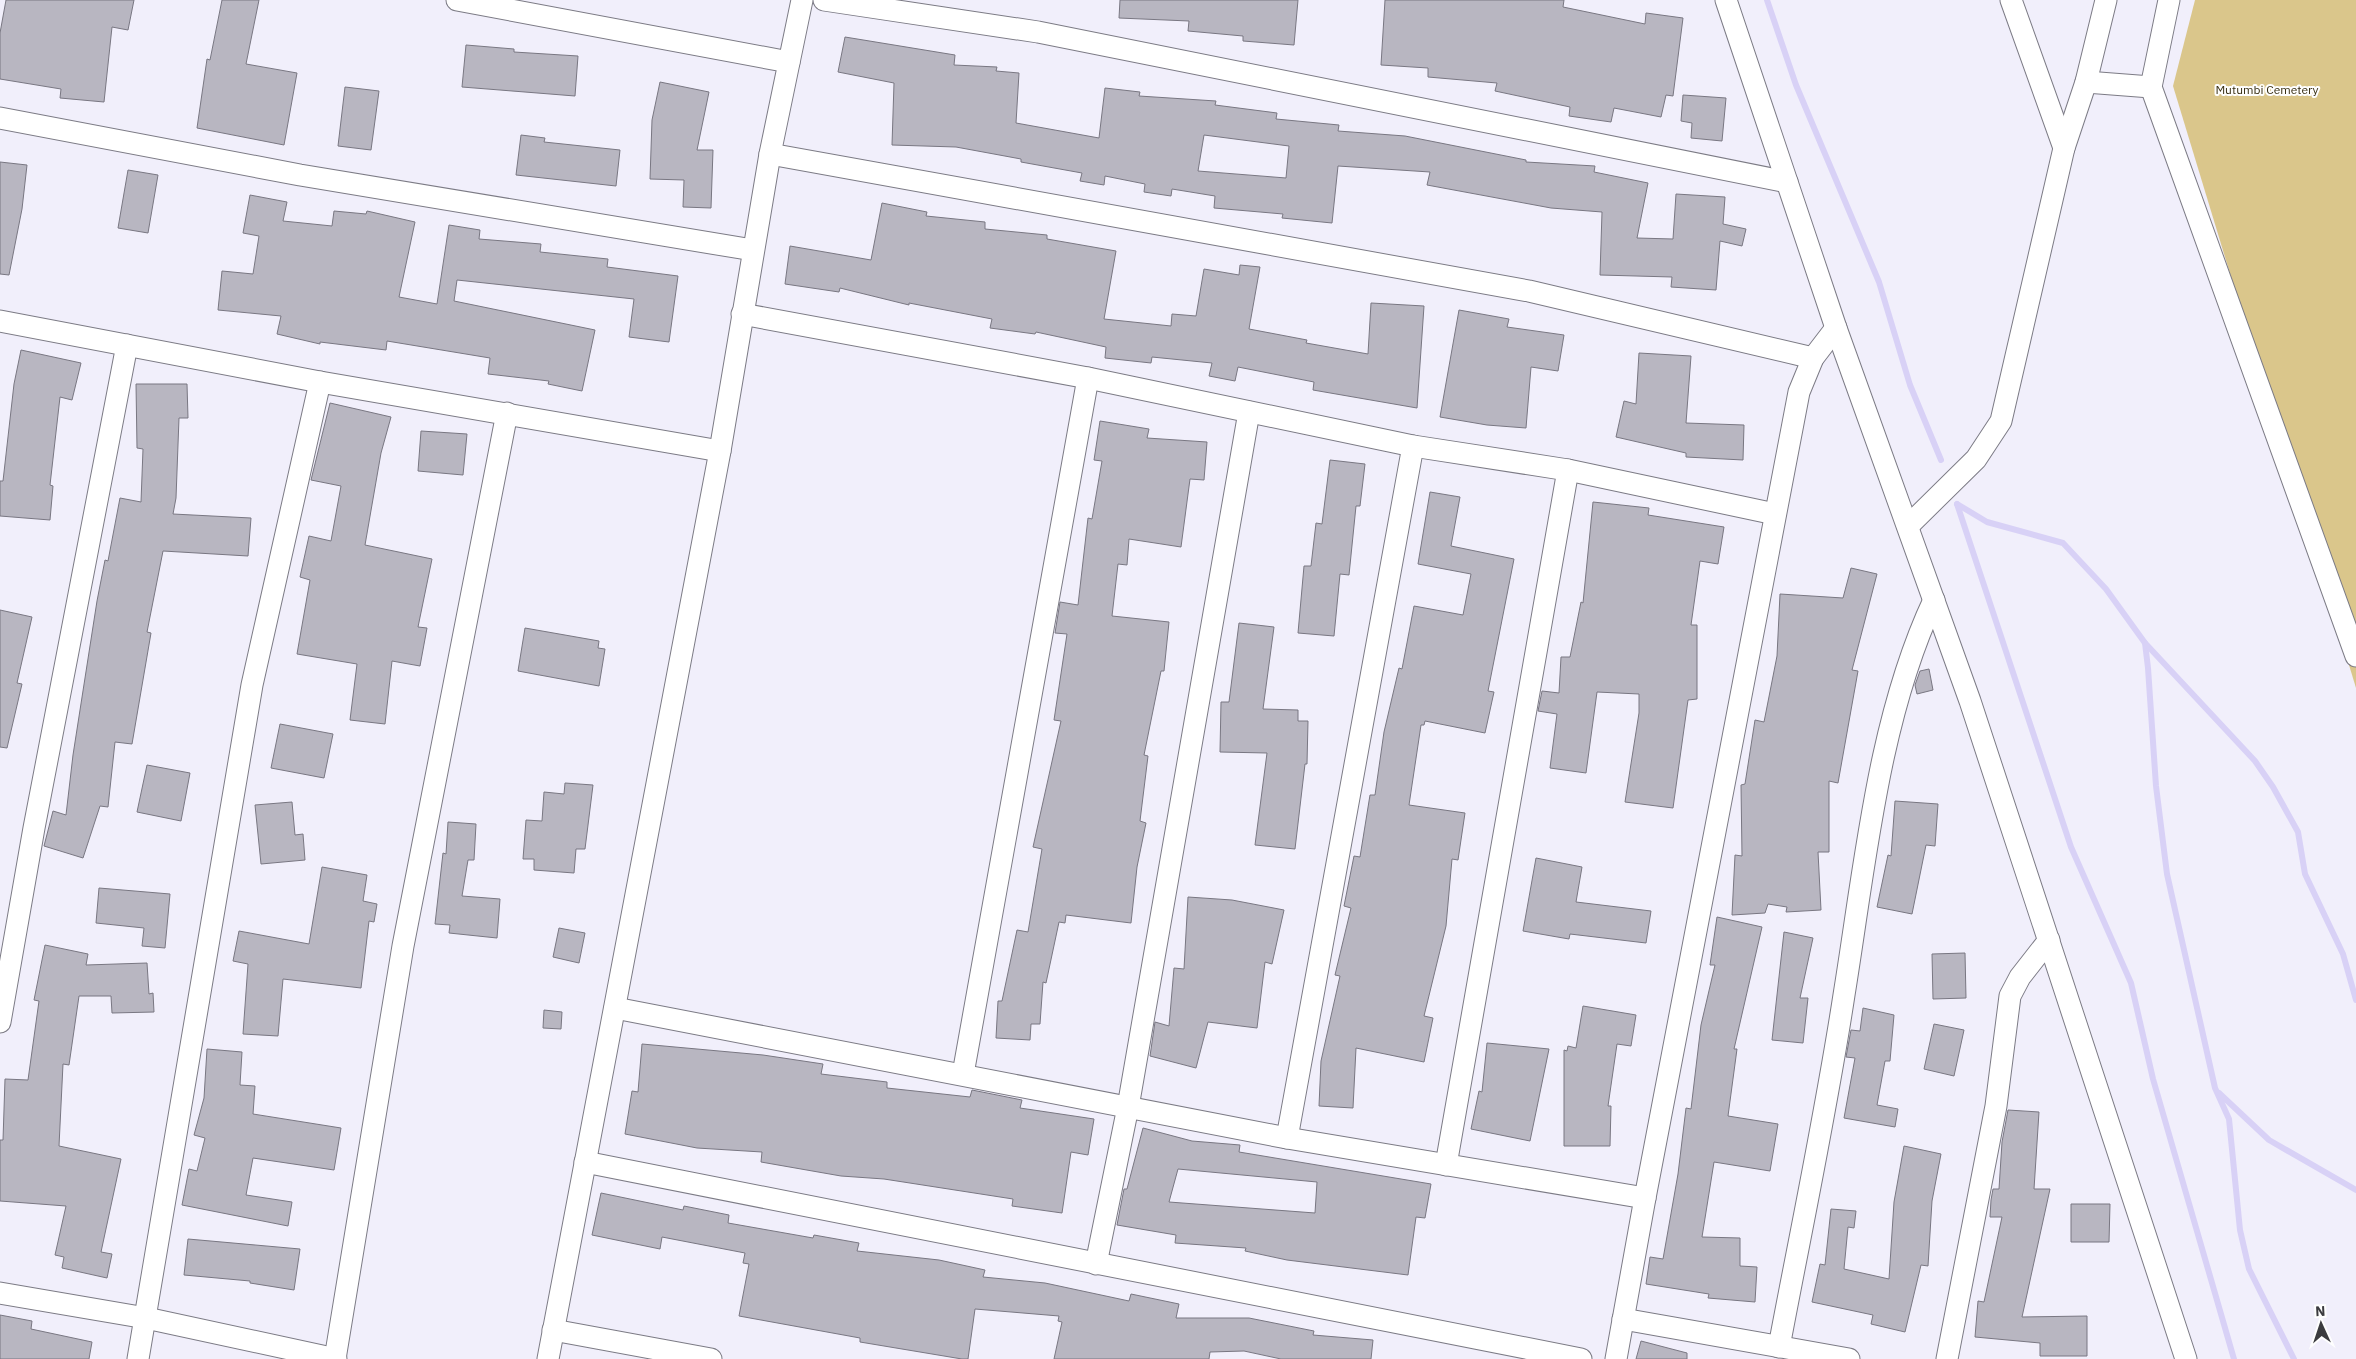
<svg xmlns="http://www.w3.org/2000/svg" width="2356" height="1359" viewBox="0 0 2356 1359" font-family="'IBM Plex Sans',sans-serif">
<rect width="100%" height="100%" fill="#f1effb"/>
<polygon fill="#dac68b" points="2195,0 2356,0 2356,688 2173,86"/>
<g fill="none" stroke-linecap="round" stroke-linejoin="round">
<g stroke="#d8d1f6" stroke-width="6">
<polyline points="1767,0 1796,85 1879,282 1910,385 1941,460"/>
<polyline points="1957,504 1987,522 2063,543 2106,589 2145,643 2148,668 2156,786 2167,874 2215,1088 2229,1119 2240,1230 2249,1269 2294,1359"/>
<polyline points="1957,504 2071,847 2131,983 2153,1079 2234,1359"/>
<polyline points="2145,643 2255,761 2273,787 2298,832 2305,874 2343,954 2356,1000"/>
<polyline points="2219,1093 2269,1140 2356,1190"/>
</g>
</g>
<g fill="#b8b6c1" stroke="#797782" fill-rule="evenodd">
<polygon points="6,0 134,0 128,30 112,27 104,102 60,98 61,89 0,79 0,33"/>
<polygon points="222,0 259,0 246,64 297,73 284,145 197,128 207,59 210,60"/>
<polygon points="1120,0 1298,0 1294,45 1243,41 1243,36 1188,31 1189,21 1119,18"/>
<polygon points="1385,0 1564,0 1563,7 1645,24 1646,13 1683,18 1673,96 1666,95 1661,117 1614,108 1611,122 1569,116 1570,107 1495,91 1497,83 1428,77 1428,68 1381,65"/>
<path d="M845,37L955,55L954,65L997,67L996,71L1019,73L1016,123L1099,138L1105,88L1140,92L1139,96L1216,101L1215,105L1277,113L1276,119L1339,125L1338,131L1405,136L1526,160V162L1595,166L1594,172L1648,183L1637,238L1673,239L1676,194L1725,197L1723,224L1746,229L1742,246L1720,241L1716,290L1671,287L1672,277L1600,275L1602,212L1551,208L1427,185L1430,172L1338,166L1332,223L1282,218L1283,214L1214,208L1215,196L1172,189L1171,196L1144,192L1145,184L1105,176L1104,185L1080,181L1082,173L1021,162V159L956,147L892,145L894,83L838,72ZM1204,135L1289,146L1286,178L1198,171Z"/>
<polygon points="466,45 514,49 514,52 578,56 575,96 462,87"/>
<polygon points="660,82 709,92 697,150 713,150 711,208 683,207 684,180 650,179 652,120"/>
<polygon points="345,87 379,91 371,150 338,146"/>
<polygon points="1683,95 1726,98 1722,141 1691,138 1692,123 1681,121"/>
<polygon points="521,135 545,138 544,142 620,150 616,186 516,175"/>
<polygon points="0,162 27,165 22,209 9,275 0,274"/>
<polygon points="128,170 158,175 148,233 118,228"/>
<polygon points="250,195 287,202 283,221 332,226 334,211 366,214 367,211 415,222 399,297 437,304 449,225 480,230 479,239 541,244 540,252 608,259 607,267 678,276 669,342 629,337 634,299 457,280 454,301 595,330 582,391 548,384 549,381 488,374 490,358 387,341 386,350 320,342 320,344 277,334 281,316 218,310 222,271 253,274 259,236 243,233"/>
<polygon points="882,203 927,212 926,216 985,222 985,229 1047,235 1047,239 1116,251 1104,319 1171,326 1172,314 1196,316 1204,269 1239,275 1240,265 1260,267 1249,329 1307,340 1306,343 1368,354 1371,303 1424,306 1417,408 1313,390 1314,382 1238,367 1235,381 1209,376 1212,363 1152,357 1151,363 1105,358 1106,347 1036,332 1035,334 990,328 992,319 909,303 909,305 840,288 839,292 785,284 790,246 871,260"/>
<polygon points="1459,310 1509,319 1507,327 1564,335 1558,371 1531,367 1526,428 1487,425 1440,417"/>
<polygon points="21,350 81,363 72,400 60,397 50,485 53,486 50,520 0,516 0,481 3,481 14,384"/>
<polygon points="1639,353 1691,356 1686,423 1744,425 1743,460 1686,457 1686,453 1616,437 1624,401 1636,404"/>
<polygon points="136,384 187,384 188,418 179,418 176,498 173,514 251,518 248,556 163,551 147,632 151,633 132,744 115,742 108,807 100,806 83,858 44,846 53,811 66,815 73,755 97,601 105,560 108,561 120,498 141,502 143,449 137,448"/>
<polygon points="330,403 391,417 381,453 365,545 432,559 418,627 427,628 420,666 392,661 385,724 350,720 357,664 297,654 310,580 300,577 309,536 331,541 341,486 311,480"/>
<polygon points="1100,421 1149,429 1147,438 1207,442 1204,480 1190,479 1181,547 1129,539 1127,565 1118,564 1112,616 1169,622 1164,671 1161,671 1144,755 1148,756 1140,821 1146,823 1137,867 1131,923 1066,915 1065,923 1059,922 1046,983 1043,982 1040,1024 1031,1024 1030,1040 996,1038 998,1001 1002,1001 1017,930 1028,932 1042,849 1033,847 1061,721 1054,720 1067,634 1055,633 1060,602 1078,605 1088,518 1092,519 1102,461 1094,460"/>
<polygon points="421,431 467,434 463,475 418,471"/>
<polygon points="1330,460 1365,464 1360,506 1356,506 1349,575 1340,574 1334,636 1298,633 1304,566 1311,566 1316,523 1322,524"/>
<polygon points="1430,492 1460,497 1451,546 1514,559 1488,691 1494,692 1485,733 1425,721 1424,725 1421,725 1409,805 1465,813 1458,860 1452,859 1446,926 1424,1016 1433,1018 1424,1062 1356,1048 1353,1108 1319,1106 1321,1061 1340,976 1335,975 1351,908 1344,906 1354,856 1360,857 1370,795 1375,795 1384,732 1399,668 1402,669 1414,606 1463,615 1471,574 1418,564"/>
<polygon points="1593,502 1649,508 1648,515 1724,527 1718,564 1700,561 1691,625 1697,625 1697,699 1688,700 1673,808 1625,802 1639,713 1639,694 1597,692 1586,773 1550,768 1557,714 1538,711 1542,691 1559,693 1561,657 1570,657 1581,602 1583,603"/>
<polygon points="1851,568 1877,574 1852,670 1858,671 1838,783 1829,781 1829,852 1818,852 1821,910 1786,912 1787,907 1768,904 1765,913 1732,915 1735,855 1742,856 1741,785 1745,784 1755,720 1764,722 1777,656 1780,594 1843,598"/>
<polygon points="0,610 32,617 17,683 22,684 7,748 0,747"/>
<polygon points="1239,623 1274,627 1263,709 1298,710 1298,721 1308,721 1307,764 1305,764 1295,849 1255,845 1267,753 1220,752 1221,702 1229,702"/>
<polygon points="525,628 599,641 598,648 605,649 599,686 518,671"/>
<polygon points="1929,669 1933,690 1917,694 1915,685 1920,671"/>
<polygon points="280,724 333,734 324,778 271,768"/>
<polygon points="147,765 190,773 181,821 137,812"/>
<polygon points="565,783 593,785 585,849 576,849 574,873 534,870 534,859 523,859 526,820 542,821 544,792 564,794"/>
<polygon points="1895,801 1938,804 1935,846 1926,845 1912,914 1877,907 1888,855 1891,856"/>
<polygon points="292,802 295,835 303,834 305,860 261,864 255,805"/>
<polygon points="448,822 476,824 474,860 468,860 462,896 500,899 497,938 449,933 450,925 435,924 443,853 446,854"/>
<polygon points="1536,858 1582,867 1576,902 1651,911 1646,943 1570,934 1569,939 1523,931"/>
<polygon points="322,867 367,875 363,901 377,904 374,922 369,921 361,988 283,979 278,1036 243,1034 248,964 233,961 239,931 309,944"/>
<polygon points="99,888 170,894 165,948 142,946 144,928 96,923"/>
<polygon points="1188,897 1232,900 1284,910 1272,964 1265,962 1257,1028 1208,1022 1196,1068 1150,1056 1155,1022 1169,1026 1174,968 1184,969"/>
<polygon points="1717,917 1762,927 1734,1049 1737,1049 1728,1116 1778,1124 1770,1171 1714,1162 1702,1237 1740,1238 1740,1266 1757,1267 1755,1302 1708,1298 1709,1294 1646,1284 1650,1257 1663,1259 1678,1174 1686,1108 1691,1109 1701,1025 1715,965 1710,965"/>
<polygon points="559,928 585,933 579,963 553,957"/>
<polygon points="1784,932 1813,938 1800,998 1808,998 1803,1043 1772,1040"/>
<polygon points="45,945 88,954 86,965 147,963 149,994 153,993 154,1012 112,1013 111,996 79,996 69,1065 63,1064 59,1146 121,1159 101,1252 112,1254 107,1278 62,1268 64,1257 55,1255 66,1206 0,1201 0,1140 3,1140 5,1079 28,1080 39,1001 34,1000"/>
<polygon points="1965,953 1966,998 1933,999 1932,954"/>
<polygon points="1583,1006 1636,1015 1631,1046 1617,1044 1608,1106 1611,1106 1610,1146 1564,1146 1564,1050 1567,1051 1568,1046 1576,1048"/>
<polygon points="1863,1008 1894,1015 1890,1061 1885,1061 1877,1105 1898,1109 1895,1127 1844,1118 1855,1058 1846,1057 1851,1030 1860,1031"/>
<polygon points="544,1010 562,1012 561,1029 543,1028"/>
<polygon points="1934,1024 1964,1030 1954,1076 1924,1069"/>
<polygon points="1487,1043 1549,1049 1530,1141 1471,1129 1479,1091 1482,1092"/>
<polygon points="642,1044 763,1055 823,1064 821,1074 887,1082 887,1088 970,1097 972,1090 1022,1100 1020,1108 1094,1119 1088,1155 1071,1152 1062,1213 1012,1206 1013,1199 884,1179 841,1176 761,1162 762,1152 697,1148 625,1134 632,1091 638,1092"/>
<polygon points="207,1049 242,1052 240,1085 255,1086 253,1114 341,1128 334,1170 253,1158 246,1195 292,1202 288,1226 182,1205 189,1169 197,1171 205,1138 194,1135 204,1098"/>
<polygon points="2008,1110 2039,1112 2034,1189 2050,1189 2022,1317 2087,1316 2087,1356 2040,1356 2040,1343 1975,1337 1978,1301 1984,1302 2002,1217 1990,1217 1991,1200 1993,1189 1999,1189 2002,1142"/>
<path d="M1143,1128L1192,1141L1240,1145L1239,1152L1431,1184L1425,1218L1416,1217L1408,1275L1287,1260L1245,1251L1246,1248L1175,1243L1176,1235L1117,1225L1124,1189H1127ZM1178,1169L1317,1182L1315,1213L1169,1202Z"/>
<polygon points="1904,1146 1941,1154 1932,1201 1928,1266 1921,1265 1905,1332 1871,1324 1873,1315 1812,1302 1820,1264 1825,1265 1831,1209 1856,1211 1854,1228 1848,1227 1844,1269 1889,1279 1894,1202"/>
<polygon points="601,1193 683,1210 684,1206 729,1215 728,1223 813,1238 814,1235 859,1243 857,1251 939,1260 985,1270 983,1277 1045,1283 1129,1301 1131,1294 1179,1304 1176,1318 1249,1318 1314,1331 1313,1335 1373,1340 1371,1359 1281,1359 1244,1351 1210,1352 1209,1359 1054,1359 1062,1322 1058,1321 1059,1316 975,1309 968,1359 962,1359 860,1342 860,1338 739,1316 749,1264 743,1263 745,1253 662,1237 660,1249 592,1235"/>
<polygon points="2071,1204 2110,1204 2109,1242 2071,1242"/>
<polygon points="188,1239 300,1249 294,1290 250,1283 250,1281 184,1275"/>
<polygon points="0,1315 32,1321 31,1329 92,1342 89,1359 0,1359"/>
<polygon points="1641,1341 1687,1353 1687,1359 1636,1359"/>
</g>
<g fill="none" stroke-linecap="round" stroke-linejoin="round">
<defs>
<g id="minor">
<polyline points="457,0 789,62"/>
<polyline points="824,0 1038,32 1787,182"/>
<polyline points="1726,0 1836,328 1970,701 2186,1359"/>
<polyline points="2011,0 2064,148"/>
<polyline points="2169,0 2151,87 2356,656"/>
<polyline points="2086,82 2151,87"/>
<polyline points="0,118 300,175 753,250"/>
<polyline points="770,154 1529,291 1813,358"/>
<polyline points="742,314 1088,378 1413,446 1568,470 1775,514"/>
<polyline points="0,321 320,382 720,451"/>
<polyline points="1908,526 1976,459 2001,421 2064,148 2086,82 2106,0"/>
<polyline points="615,1008 1287,1138 1645,1198"/>
<polyline points="0,1022 34,828 127,345"/>
<polyline points="963,1074 1088,378"/>
<polyline points="1287,1138 1413,446"/>
<polyline points="585,1162 1581,1359"/>
<polyline points="1446,1165 1568,470"/>
<polyline points="1096,1264 1128,1107 1249,412"/>
<polyline points="0,1293 146,1318 336,1359"/>
<polyline points="1623,1319 1849,1359"/>
<polyline points="553,1330 711,1359"/>
<path d="M1779,1347C1801,1230 1826,1113 1844,995C1865,866 1878,719 1934,600"/>
<polyline points="138,1359 252,685 320,382"/>
<polyline points="335,1359 403,946 507,413"/>
<polyline points="548,1359 720,451 770,154 802,0"/>
<polyline points="1616,1359 1645,1198 1799,392 1813,358 1836,328"/>
<polyline points="1947,1359 1996,1106 2010,996 2020,977 2049,940"/>
</g>
</defs>
<use href="#minor" stroke="#7c7b85" stroke-width="23"/>
<use href="#minor" stroke="#fff" stroke-width="21"/>
</g>
<g text-anchor="middle" dominant-baseline="central" stroke-width="4" stroke-linejoin="round" paint-order="stroke">
<g font-size="12" fill="#352c10" stroke="#fefefe">
<text x="2267" y="89">Mutumbi Cemetery</text>
</g>
</g>
<g transform="translate(2321 1324) rotate(357)" stroke="#fefefe" stroke-width="4" paint-order="stroke">
<path d="M0-4L9 19L0 12L-9 19Z" fill="#3b3b3f"/>
<text y="-8" font-size="14" font-weight="bold" text-anchor="middle" fill="#3b3b3f">N</text>
</g>
</svg>
